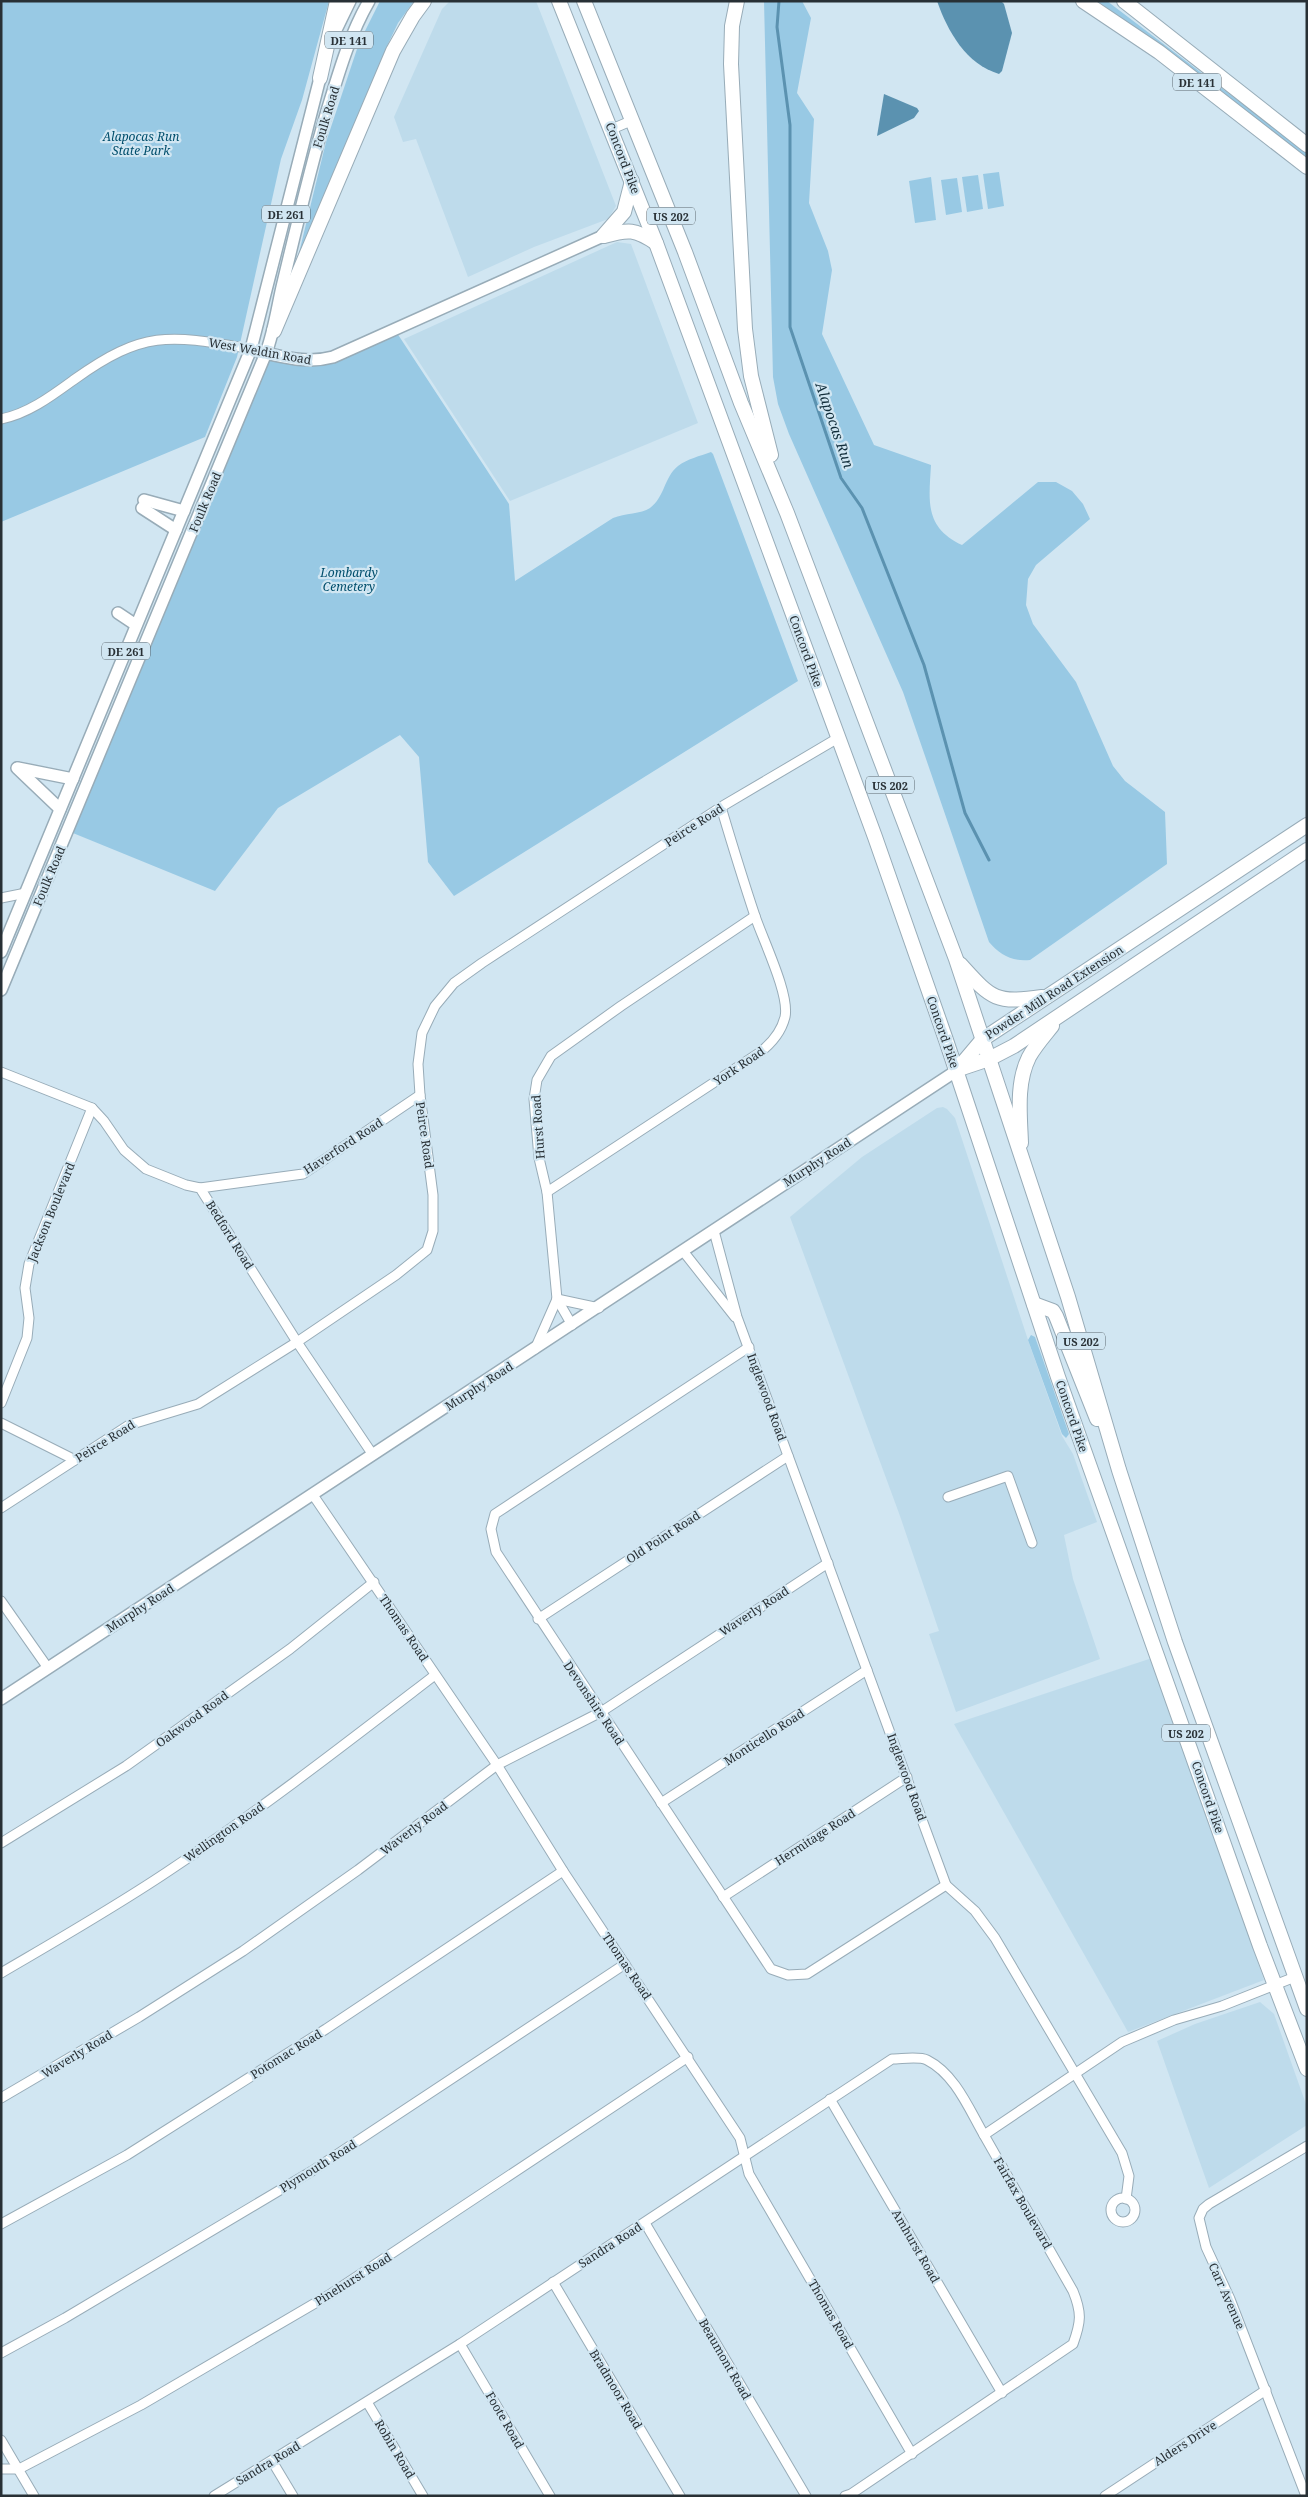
<svg xmlns="http://www.w3.org/2000/svg" width="1308" height="2497" viewBox="0 0 1308 2497" font-family="'Noto Serif',serif">
<rect width="100%" height="100%" fill="#d1e6f2"/>
<g fill="#bedbeb">
<polygon points="450,1 536,1 616,206 608,219 534,247 468,277 416,139 403,142 394,117 442,9"/>
<polygon points="617,242 631,244 698,423 510,501 404,339"/>
<polygon points="943,1107 947,1109 955,1118 1030,1346 1062,1436 1073,1454 1097,1522 1064,1535 1073,1579 1100,1659 956,1712 929,1634 939,1631 900,1516 790,1217 862,1157 937,1108"/>
<polygon points="1152,1658 1264,1980 1128,2032 954,1724"/>
<polygon points="1260,2002 1274,2014 1307,2107 1307,2125 1209,2188 1157,2041 1195,2024"/>
</g>
<g fill="#98c9e4">
<polygon points="1,1 329,1 302,100 281,159 237,357 205,437 1,522"/>
<polygon points="380,1 414,1 398,23 388,44 298,257 326,142 359,43"/>
<path d="M764,1H802L811,18L797,93L814,119L809,203L828,251L832,270L822,334L874,445L931,465C929,501 924,527 962,545L1038,482H1056L1072,491L1083,504L1090,519L1036,565L1028,579L1026,605L1033,624L1076,682L1113,766L1125,781L1165,812L1167,864L1030,960C1013,962 1000,955 989,942L903,692L789,434L778,404L773,377Z"/>
<polygon points="1097,1 1107,1 1307,153 1307,159 1156,43"/>
<polygon points="999,172 1004,206 988,209 983,174"/>
<polygon points="978,175 983,209 967,212 962,177"/>
<polygon points="931,177 936,220 915,223 909,181"/>
<polygon points="957,178 962,212 946,215 941,180"/>
<path d="M395,330L509,504L515,581L613,518C625,513 641,514 650,508C665,497 664,477 678,466C687,459 700,456 711,452L713,454L798,681L454,896L428,862L419,757L400,735L278,808L215,891L68,831L266,353L314,361Z"/>
<polygon points="1031,1335 1035,1337 1069,1434 1066,1438 1062,1434 1028,1340"/>
</g>
<g fill="#5b92b0">
<path d="M937,1H1001L1004,4L1012,33L1002,71L999,74C966,64 948,32 937,1Z"/>
<polygon points="884,94 917,108 919,111 914,118 877,136"/>
</g>
<g fill="none" stroke-linecap="round" stroke-linejoin="round">
<polyline stroke="#5b92b0" stroke-width="3" points="779,1 777,27 790,125 790,327 841,478 862,508 924,665 965,813 989,860"/>
<defs>
<g id="minor">
<polyline points="612,129 633,120"/>
<path d="M1,419C28,414 53,395 75,379C145,329 170,335 251,349"/>
<polyline points="1,898 26,893"/>
<polyline points="1,1072 92,1108 104,1121 124,1150 146,1169 186,1185 200,1188 297,1342 373,1455"/>
<polyline points="200,1188 303,1174 420,1095"/>
<path d="M547,1192L759,1053C771,1044 781,1033 785,1017C790,995 763,940 755,916C743,880 732,844 721,807"/>
<polyline points="714,1231 737,1317 946,1885 975,1911 995,1938 1122,2153 1129,2176 1126,2199"/>
<polyline points="683,1251 735,1317"/>
<polyline points="557,1299 599,1308"/>
<polyline points="572,1325 557,1299 547,1192 539,1158 534,1099 537,1080 551,1056 621,1006 755,916"/>
<polyline points="749,1347 495,1514 491,1529 496,1552 771,1969 788,1975 807,1974 946,1885"/>
<polyline points="535,1349 557,1299"/>
<polyline points="1,1403 27,1338 29,1318 25,1288 29,1264 92,1108"/>
<polyline points="1,1423 75,1460"/>
<polyline points="313,1495 497,1765 563,1871 740,2138 749,2174 912,2454"/>
<polyline points="948,1497 1008,1476 1032,1543"/>
<polyline points="1,1508 129,1425 198,1404 297,1342 396,1275 427,1250 433,1231 433,1195 420,1095 418,1064 422,1033 435,1006 454,983 482,963 721,807 838,738"/>
<polyline points="1,1601 48,1668"/>
<polyline points="538,1619 788,1456"/>
<polyline points="661,1803 867,1670"/>
<polyline points="1,1843 126,1766 290,1649 374,1582"/>
<polyline points="723,1897 907,1777"/>
<path d="M1,1973C59,1939 117,1906 173,1868C263,1808 349,1741 435,1675"/>
<polyline points="1,2098 139,2017 243,1951 358,1870 497,1765 601,1712 828,1563"/>
<polyline points="830,2099 1002,2393"/>
<circle cx="1123" cy="2210" r="12"/>
<polyline points="645,2223 806,2496"/>
<polyline points="1,2224 127,2155 326,2029 563,1871"/>
<polyline points="553,2282 680,2496"/>
<polyline points="460,2344 550,2496"/>
<polyline points="1,2353 65,2318 312,2171 625,1964"/>
<polyline points="367,2402 423,2496"/>
<polyline points="1,2440 34,2496"/>
<polyline points="272,2461 293,2496"/>
<polyline points="1,2469 19,2469 141,2405 329,2295 688,2057"/>
<path d="M214,2496L460,2344L892,2059C902,2059 919,2056 927,2060C955,2074 969,2109 984,2135"/>
<path d="M845,2496L851,2494L1073,2344C1081,2322 1082,2313 1073,2291L984,2135L1122,2042L1174,2020L1222,2006L1295,1977"/>
<polyline points="1105,2496 1266,2390"/>
<polyline points="1306,2496 1230,2299 1206,2247 1199,2218 1203,2209 1209,2204 1307,2146"/>
</g>
<g id="major">
<polyline points="333,36 350,1"/>
<path d="M260,352C285,357 307,364 333,357L603,236"/>
<polyline points="144,500 184,511"/>
<polyline points="142,508 176,530"/>
<polyline points="118,613 136,625"/>
<polyline points="17,768 60,809"/>
<polyline points="18,768 73,779"/>
<polyline points="1,952 251,349 322,70"/>
<path d="M1,990L266,353C274,331 277,309 282,287C296,228 310,169 327,111C339,72 349,36 369,1"/>
<polyline points="1,1699 956,1071"/>
</g>
<g id="highway">
<polyline points="559,1 656,243 875,837 946,1040 1058,1377 1260,1946 1307,2069"/>
<polyline points="584,1 685,252 741,403 787,513 956,959 1068,1297 1119,1470 1175,1642 1307,2009"/>
<polyline points="737,1 732,26 731,64 745,329 751,376 771,455"/>
<polyline points="1083,1 1159,52 1307,167"/>
<polyline points="1124,1 1307,145"/>
<polyline points="320,78 337,1"/>
<polyline points="603,236 624,212 632,181"/>
<path d="M604,236C629,229 635,229 656,243"/>
<polyline points="274,331 393,51 413,16 424,1"/>
<path d="M960,964C991,998 994,1004 1042,997"/>
<polyline points="956,1070 989,1059 1014,1046 1307,850"/>
<polyline points="956,1071 983,1039 1307,825"/>
<path d="M1021,1143C1020,1115 1016,1083 1029,1057C1035,1046 1044,1036 1052,1026"/>
<polyline points="1034,1304 1053,1311 1056,1316 1097,1419"/>
</g>
</defs>
<use href="#minor" stroke="#98acb8" stroke-width="11"/>
<use href="#major" stroke="#98acb8" stroke-width="14"/>
<use href="#highway" stroke="#98acb8" stroke-width="16"/>
<use href="#minor" stroke="#fff" stroke-width="9"/>
<use href="#major" stroke="#fff" stroke-width="11"/>
<use href="#highway" stroke="#fff" stroke-width="14"/>
</g>
<g text-anchor="middle" dominant-baseline="central" stroke-width="4.5" stroke-linejoin="round" paint-order="stroke">
<g fill="#d1e6f2" stroke="#5b676e" stroke-width="1">
<rect x="325" y="31.5" width="48" height="17" rx="4"/>
<rect x="1173" y="73.5" width="48" height="17" rx="4"/>
<rect x="262" y="205.5" width="48" height="17" rx="4"/>
<rect x="647" y="207.5" width="48" height="17" rx="4"/>
<rect x="102" y="642.5" width="48" height="17" rx="4"/>
<rect x="866" y="776.5" width="48" height="17" rx="4"/>
<rect x="1057" y="1332.5" width="48" height="17" rx="4"/>
<rect x="1162" y="1724.5" width="48" height="17" rx="4"/>
</g>
<g font-size="11" font-weight="bold" fill="#283035">
<text x="349" y="40">DE 141</text>
<text x="1197" y="82">DE 141</text>
<text x="286" y="214">DE 261</text>
<text x="671" y="216">US 202</text>
<text x="126" y="651">DE 261</text>
<text x="890" y="785">US 202</text>
<text x="1081" y="1341">US 202</text>
<text x="1186" y="1733">US 202</text>
</g>
<g font-size="12" fill="#283035" stroke="#d1e6f2">
<text transform="translate(326 117) rotate(-73)">Foulk Road</text>
<text transform="translate(623 158) rotate(69)">Concord Pike</text>
<text transform="translate(260 351) rotate(10)">West Weldin Road</text>
<text transform="translate(205 502) rotate(-67)">Foulk Road</text>
<text transform="translate(806 651) rotate(70)">Concord Pike</text>
<text transform="translate(694 825) rotate(-33)">Peirce Road</text>
<text transform="translate(49 876) rotate(-67)">Foulk Road</text>
<text transform="translate(1054 992) rotate(-33)">Powder Mill Road Extension</text>
<text transform="translate(943 1032) rotate(71)">Concord Pike</text>
<text transform="translate(739 1066) rotate(-34)">York Road</text>
<text transform="translate(538 1127) rotate(-94)">Hurst Road</text>
<text transform="translate(425 1135) rotate(82)">Peirce Road</text>
<text transform="translate(343 1146) rotate(-33)">Haverford Road</text>
<text transform="translate(817 1162) rotate(-33)">Murphy Road</text>
<text transform="translate(51 1212) rotate(-68)">Jackson Boulevard</text>
<text transform="translate(230 1235) rotate(58)">Bedford Road</text>
<text transform="translate(479 1386) rotate(-33)">Murphy Road</text>
<text transform="translate(767 1397) rotate(70)">Inglewood Road</text>
<text transform="translate(1072 1416) rotate(71)">Concord Pike</text>
<text transform="translate(105 1441) rotate(-32)">Peirce Road</text>
<text transform="translate(663 1537) rotate(-33)">Old Point Road</text>
<text transform="translate(140 1608) rotate(-33)">Murphy Road</text>
<text transform="translate(754 1611) rotate(-33)">Waverly Road</text>
<text transform="translate(404 1628) rotate(56)">Thomas Road</text>
<text transform="translate(594 1703) rotate(56)">Devonshire Road</text>
<text transform="translate(192 1719) rotate(-36)">Oakwood Road</text>
<text transform="translate(764 1737) rotate(-33)">Monticello Road</text>
<text transform="translate(907 1777) rotate(70)">Inglewood Road</text>
<text transform="translate(1208 1797) rotate(71)">Concord Pike</text>
<text transform="translate(414 1828) rotate(-37)">Waverly Road</text>
<text transform="translate(224 1832) rotate(-35)">Wellington Road</text>
<text transform="translate(815 1837) rotate(-33)">Hermitage Road</text>
<text transform="translate(627 1966) rotate(56)">Thomas Road</text>
<text transform="translate(77 2054) rotate(-31)">Waverly Road</text>
<text transform="translate(286 2054) rotate(-32)">Potomac Road</text>
<text transform="translate(318 2166) rotate(-32)">Plymouth Road</text>
<text transform="translate(1023 2203) rotate(60)">Fairfax Boulevard</text>
<text transform="translate(610 2245) rotate(-33)">Sandra Road</text>
<text transform="translate(916 2246) rotate(60)">Amhurst Road</text>
<text transform="translate(353 2279) rotate(-32)">Pinehurst Road</text>
<text transform="translate(1227 2296) rotate(66)">Carr Avenue</text>
<text transform="translate(831 2314) rotate(60)">Thomas Road</text>
<text transform="translate(725 2359) rotate(60)">Beaumont Road</text>
<text transform="translate(616 2389) rotate(59)">Bradmoor Road</text>
<text transform="translate(505 2420) rotate(60)">Foote Road</text>
<text transform="translate(1185 2443) rotate(-33)">Alders Drive</text>
<text transform="translate(395 2449) rotate(59)">Robin Road</text>
<text transform="translate(268 2463) rotate(-31)">Sandra Road</text>
</g>
<g font-size="12" font-style="italic" fill="#004e6c" stroke="#d1e6f2">
<text x="141" y="136">Alapocas Run<tspan x="141" dy="14">State Park</tspan></text>
<text x="349" y="572">Lombardy<tspan x="349" dy="14">Cemetery</tspan></text>
</g>
<g font-size="14" font-style="italic" fill="#122e3b" stroke="#d1e6f2">
<text transform="translate(835 425) rotate(71)">Alapocas Run</text>
</g>
</g>
<rect width="1308" height="2497" fill="none" stroke="#283035" stroke-width="5"/>
</svg>
